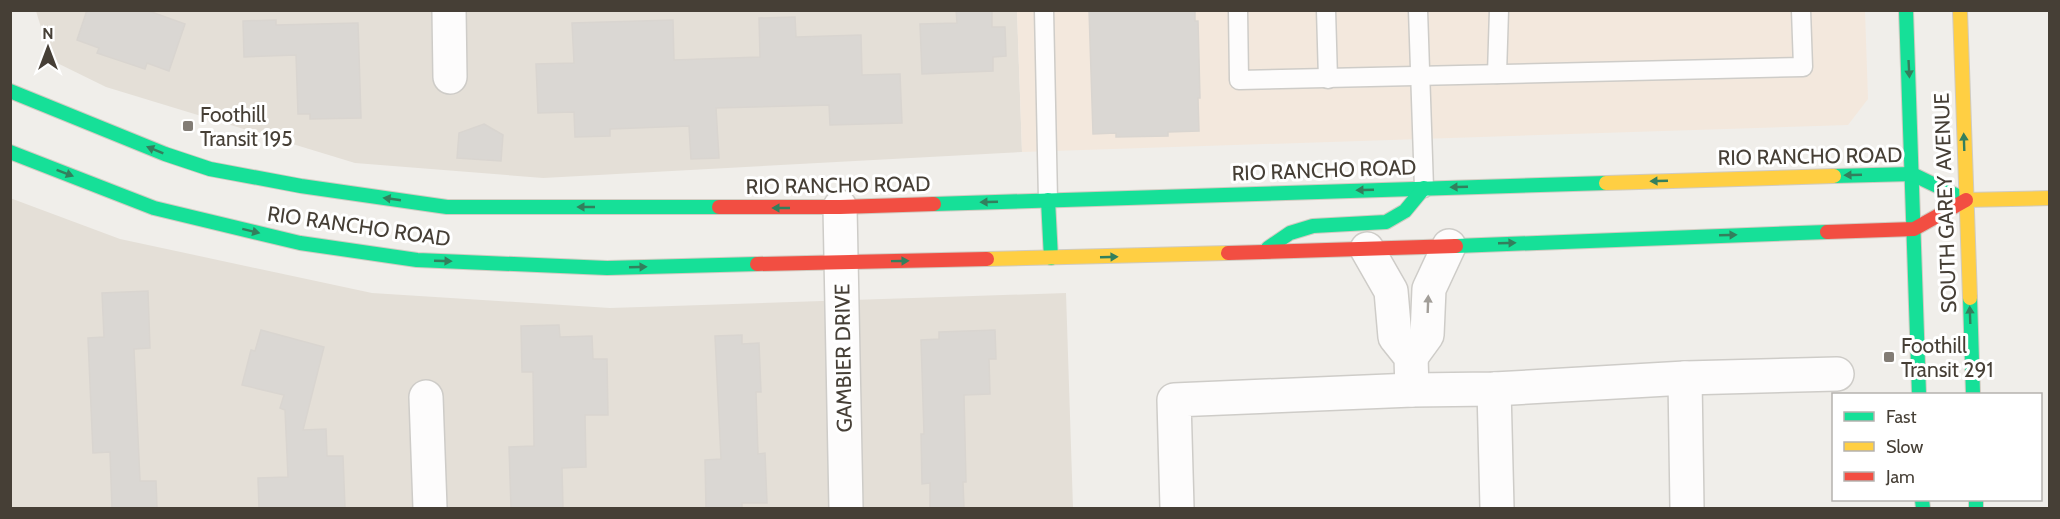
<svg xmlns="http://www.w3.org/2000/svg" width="2060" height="519" viewBox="0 0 2060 519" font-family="Cabin,sans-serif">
<rect width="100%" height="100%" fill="#f0eeea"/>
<g fill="#e4dfd7">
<polygon points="36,11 1017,11 1022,152 543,178 355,163 106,87 51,60"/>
<polygon points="10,198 120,239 372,293 610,308 1066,293 1073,508 11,508"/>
</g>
<polygon fill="#f3e8dd" points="1017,11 1865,11 1868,99 1848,125 1022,152"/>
<g fill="#dad7d3" stroke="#d9d5d0" stroke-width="1.5">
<polygon points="87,10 146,10 185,24 169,71 147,63 145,69 97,53 99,48 77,40"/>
<polygon points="956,10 992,10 992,27 1005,27 1006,56 993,57 993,71 922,74 920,24 957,23"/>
<polygon points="1089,10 1195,10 1195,21 1198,21 1200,98 1198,98 1199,131 1168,132 1168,136 1116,137 1116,133 1093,134"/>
<polygon points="795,17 796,37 861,35 862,75 900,74 902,123 830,125 829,105 716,108 719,158 691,159 689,126 610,129 610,136 575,137 574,112 538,113 536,64 574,63 572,23 673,20 674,60 760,57 759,18"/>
<polygon points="276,20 276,25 358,23 361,118 310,119 310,114 298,114 296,55 244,57 243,21"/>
<polygon points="484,124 503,135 501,161 457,158 459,133"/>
<polygon points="148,291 150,348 134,349 140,481 156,481 157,508 112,508 110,452 93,453 88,338 104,337 102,293"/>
<polygon points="559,325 560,337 592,336 593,359 607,359 608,415 585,415 586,467 562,468 563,508 511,508 509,447 534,446 533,372 522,372 521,326"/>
<polygon points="261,330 324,347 303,430 326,429 327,456 343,456 345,508 259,508 258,478 288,477 285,410 280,408 284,395 242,385 251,350 255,351"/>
<polygon points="995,330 996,359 989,359 990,394 964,395 966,482 963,482 964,508 930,508 930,483 922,484 921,434 924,434 921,340 939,339 939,332"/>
<polygon points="742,335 742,344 759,343 761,392 756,392 758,454 765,453 767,503 742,503 742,508 706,508 705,460 721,459 715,336"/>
</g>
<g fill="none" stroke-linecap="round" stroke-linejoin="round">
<defs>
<g id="lane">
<polyline points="1044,10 1048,200"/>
<polyline points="1238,10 1239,80 1803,67 1801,10"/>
<polyline points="1326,10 1328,79"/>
<polyline points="1418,10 1424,188"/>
<polyline points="1497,74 1499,10"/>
</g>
<g id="street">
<polyline points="449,10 450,77"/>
<polyline points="840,207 846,508"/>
<polyline points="1367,249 1391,291 1395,337 1411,357 1412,390"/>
<polyline points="1411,357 1427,335 1429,289 1449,246"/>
<polyline points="1685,378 1687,508"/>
<polyline points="1494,389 1497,508"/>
<polyline points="426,397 430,508"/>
<polyline points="1177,508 1174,400 1412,390 1494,389 1685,378 1837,374"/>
</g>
<g id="fast">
<polyline points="1906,10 1919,394"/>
<polyline points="10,91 165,154 210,169 301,186 447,207 719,207"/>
<polyline points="10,152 154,208 300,243 417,260 607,268 757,264"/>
<polyline points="1834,176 1912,174 1966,200"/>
<polyline points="1048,200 1051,258"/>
<polyline points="934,204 1606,183"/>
<polyline points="1456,246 1827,232"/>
<polyline points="1268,248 1290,233 1313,226 1386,222 1405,211 1424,188"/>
<polyline points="1970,298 1973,394"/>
<polyline points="1922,500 1923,508"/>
<polyline points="1976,500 1976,508"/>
</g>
<g id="slow">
<polyline points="1960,10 1970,298"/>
<polyline points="1606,183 1834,176"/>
<polyline points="1966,200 2050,198"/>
<polyline points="987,259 1228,253"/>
</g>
<g id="jam">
<polyline points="719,207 840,207 934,204"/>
<polyline points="1827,232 1914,229 1966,200"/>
<polyline points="1228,253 1456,246"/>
<polyline points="757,264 987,259"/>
</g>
</defs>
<use href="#lane" stroke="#ceccc8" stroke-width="21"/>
<use href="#street" stroke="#ceccc8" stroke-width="36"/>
<use href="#fast" stroke="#d0cbc1" stroke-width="16"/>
<use href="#slow" stroke="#d0cbc1" stroke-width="16"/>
<use href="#jam" stroke="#d0cbc1" stroke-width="16"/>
<use href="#lane" stroke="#fdfcfc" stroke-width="18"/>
<use href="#street" stroke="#fdfcfc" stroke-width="33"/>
<use href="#fast" stroke="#16e098" stroke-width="14"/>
<use href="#slow" stroke="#ffcf43" stroke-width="14"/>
<use href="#jam" stroke="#f24e42" stroke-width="14"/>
</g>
<defs><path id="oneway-solid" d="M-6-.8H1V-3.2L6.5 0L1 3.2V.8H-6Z" transform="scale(1.5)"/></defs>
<g fill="#337f5d">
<use href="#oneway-solid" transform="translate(1909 69) rotate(87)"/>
<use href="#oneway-solid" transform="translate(1964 142) rotate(-92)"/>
<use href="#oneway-solid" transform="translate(155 150) rotate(-158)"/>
<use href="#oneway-solid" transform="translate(65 173) rotate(21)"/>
<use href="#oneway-solid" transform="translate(1853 175) rotate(178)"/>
<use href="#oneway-solid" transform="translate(1659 181) rotate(178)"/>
<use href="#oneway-solid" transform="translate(1459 187) rotate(178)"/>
<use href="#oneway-solid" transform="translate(1365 190) rotate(178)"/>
<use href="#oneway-solid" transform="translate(392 199) rotate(-172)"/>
<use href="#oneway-solid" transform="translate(989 202) rotate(178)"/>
<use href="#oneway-solid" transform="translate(586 207) rotate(-180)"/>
<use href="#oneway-solid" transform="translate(781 208) rotate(180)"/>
<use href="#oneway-solid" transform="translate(251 231) rotate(14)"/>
<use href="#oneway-solid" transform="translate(1728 235) rotate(-2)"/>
<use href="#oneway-solid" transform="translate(1507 243) rotate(-2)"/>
<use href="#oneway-solid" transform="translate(1109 257) rotate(-2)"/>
<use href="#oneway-solid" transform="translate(443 261) rotate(2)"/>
<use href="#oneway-solid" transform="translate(900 261) rotate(-1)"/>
<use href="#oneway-solid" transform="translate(638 267) rotate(-2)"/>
<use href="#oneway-solid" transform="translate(1970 315) rotate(-92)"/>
</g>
<use fill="#a29e99" href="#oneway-solid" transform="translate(1428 304) rotate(-88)"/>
<g fill="#827c75" stroke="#fff" stroke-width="2">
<rect x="182" y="120" width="12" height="12" rx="3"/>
<rect x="1883" y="351" width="12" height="12" rx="3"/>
</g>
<g text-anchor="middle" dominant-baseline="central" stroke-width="6" stroke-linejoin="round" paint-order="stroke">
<g font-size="21" fill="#463f36" stroke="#fff" text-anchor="start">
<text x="200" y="114">Foothill<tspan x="200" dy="24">Transit 195</tspan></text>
<text x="1901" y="345">Foothill<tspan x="1901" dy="24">Transit 291</tspan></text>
</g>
<g font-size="21" fill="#463f36" stroke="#fff">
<text transform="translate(1810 156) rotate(-1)">RIO RANCHO ROAD</text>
<text transform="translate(1324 170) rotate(-2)">RIO RANCHO ROAD</text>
<text transform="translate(838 185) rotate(-1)">RIO RANCHO ROAD</text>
<text transform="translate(1945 203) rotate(-92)">SOUTH GAREY AVENUE</text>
<text transform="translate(359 226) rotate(8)">RIO RANCHO ROAD</text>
<text transform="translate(843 358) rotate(-91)">GAMBIER DRIVE</text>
</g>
</g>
<rect width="2060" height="519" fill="none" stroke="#463f36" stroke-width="24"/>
<rect x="1832" y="393" width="210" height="108" fill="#ffffff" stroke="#b5b2af" stroke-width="1.5"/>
<rect x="1844" y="412" width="30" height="9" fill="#16e098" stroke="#b5b2af" stroke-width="1.5"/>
<text x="1886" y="423" font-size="18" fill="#463f36">Fast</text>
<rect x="1844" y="442" width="30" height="9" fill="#ffcf43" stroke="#b5b2af" stroke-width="1.5"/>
<text x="1886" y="453" font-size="18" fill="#463f36">Slow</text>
<rect x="1844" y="472" width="30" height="9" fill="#f24e42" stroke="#b5b2af" stroke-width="1.5"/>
<text x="1886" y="483" font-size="18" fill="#463f36">Jam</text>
<g transform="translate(48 48)" stroke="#ffffff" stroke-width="4.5" paint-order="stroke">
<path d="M0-4.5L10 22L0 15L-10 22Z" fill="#463f36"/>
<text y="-9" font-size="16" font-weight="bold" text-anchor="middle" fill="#463f36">N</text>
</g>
</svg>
